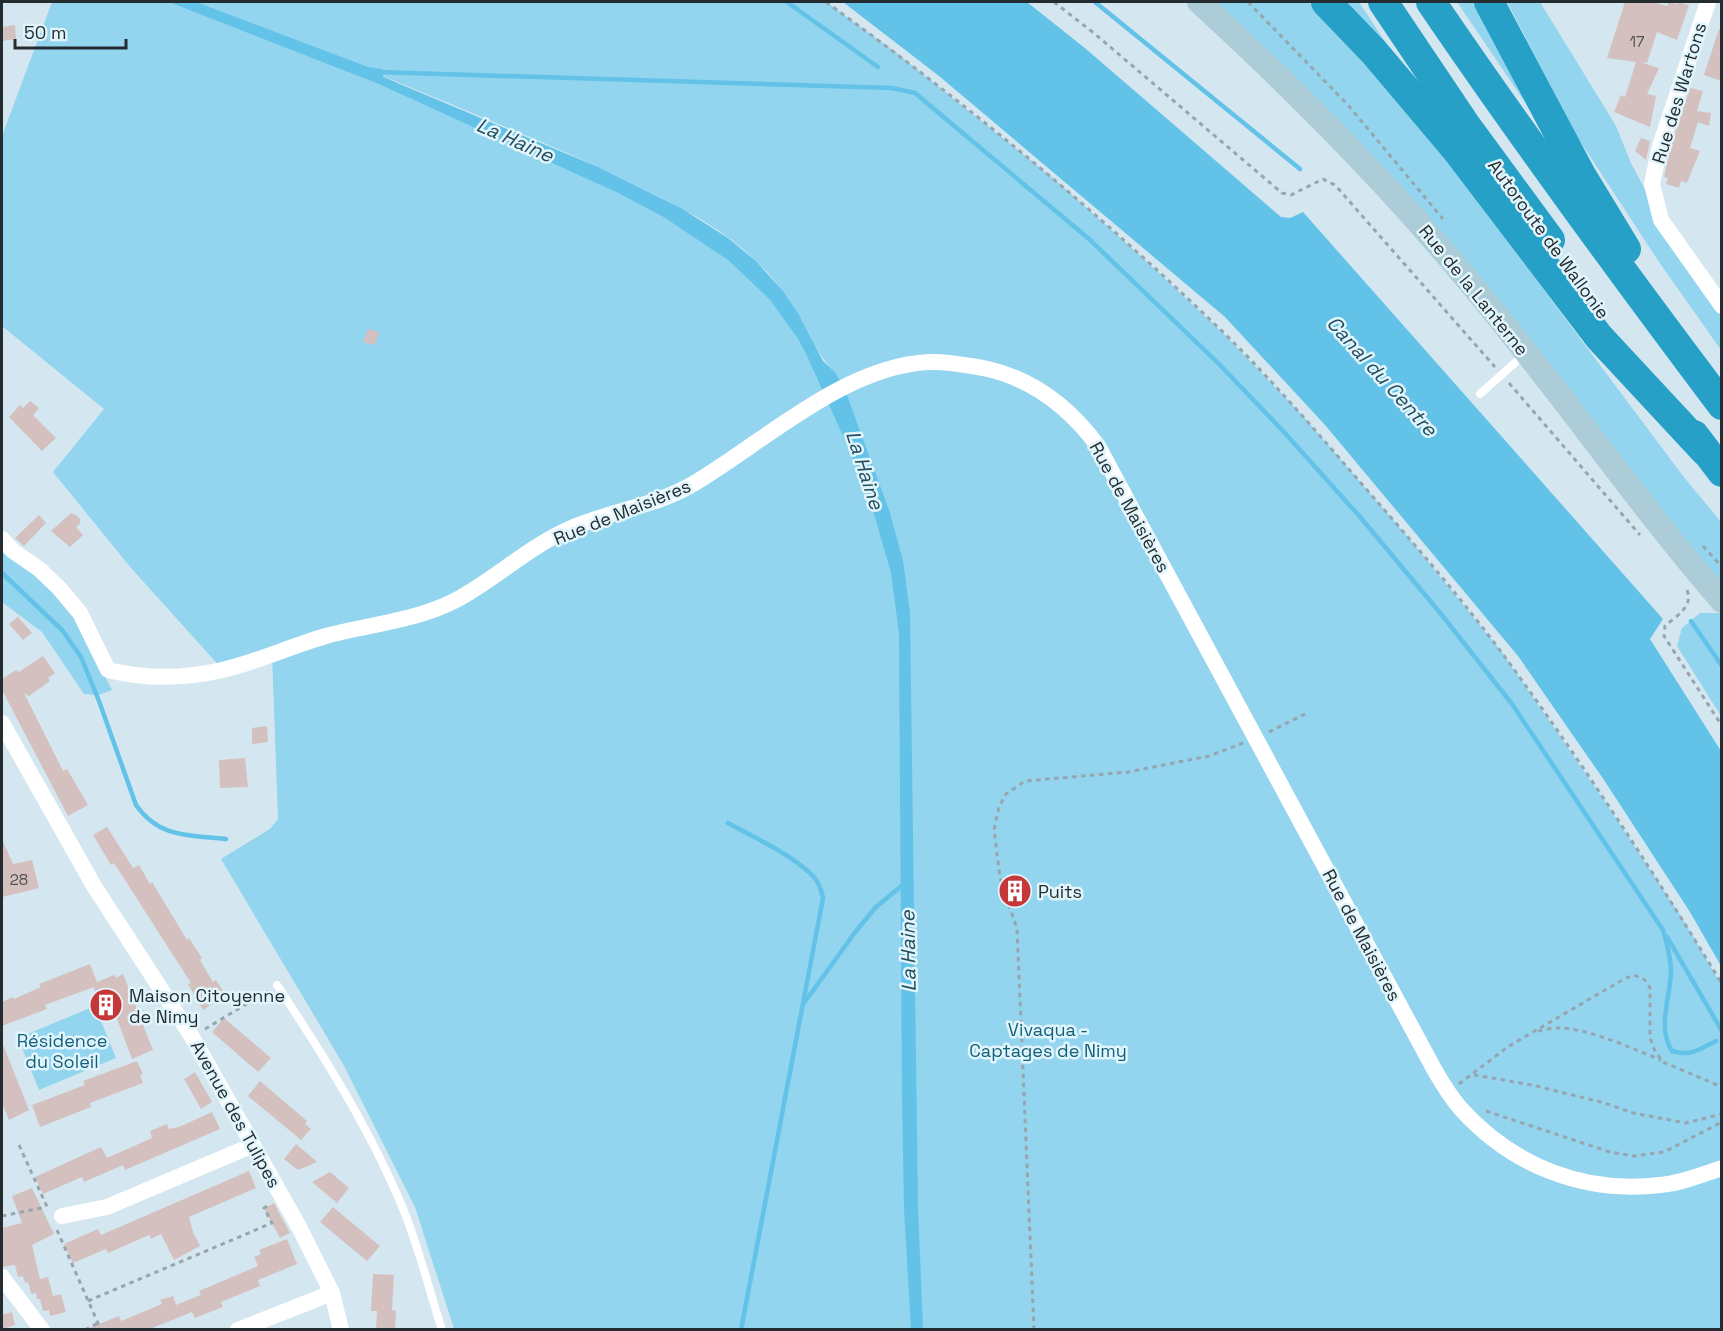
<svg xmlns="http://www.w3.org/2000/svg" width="1723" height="1331" viewBox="0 0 1723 1331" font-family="'Space Grotesk',sans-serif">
<rect width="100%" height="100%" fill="#d4e7f0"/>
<g fill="#93d4ee" fill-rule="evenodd">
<path d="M52,2H826L894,51L1054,179L1143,258L1224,334L1303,416L1407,536L1501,651L1602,797L1682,918L1721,984V1329H454L415,1207L343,1064L221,859L270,829L278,819L272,654L223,670L131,568L53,472L104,409L2,326V136ZM383,76C464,110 546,142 625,180C670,202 720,225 756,261C772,276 787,295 798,314C810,333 817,355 834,371L808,358L798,339L770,300L728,260L705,243L665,218L616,192Z"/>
<polygon points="1213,2 1309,2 1349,41 1439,150 1683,476 1721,522 1721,586"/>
<polygon points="1335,2 1359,2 1395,57"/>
<polygon points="1457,2 1481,2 1541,126"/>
<polygon points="1507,2 1540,2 1616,126 1631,163 1661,220 1721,306 1721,350 1659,262 1578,138"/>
<polygon points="2,539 59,588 112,690 99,695 84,694 42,632 2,602"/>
<polygon points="1700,613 1720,613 1721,615 1721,716 1677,646 1682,628"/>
<polygon points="95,1006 116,1058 39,1090 18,1038"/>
</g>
<g fill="#62c2e7">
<polygon points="169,2 196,2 368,67 382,69 383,77 598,167 681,208 728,238 756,261 783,291 798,313 823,361 834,371 844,387 890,513 903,561 910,612 918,1208 923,1329 911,1329 904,1208 902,1097 899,633 891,573 875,517 852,456 808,358 798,339 770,300 728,260 665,218 616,192 379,84"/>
<polygon points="843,2 1027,2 1086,49 1281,217 1290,218 1303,212 1663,619 1650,639 1721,751 1721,966 1690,912 1604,780 1518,656 1325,425 1225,317 939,76"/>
</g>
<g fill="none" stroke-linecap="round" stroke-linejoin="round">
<g stroke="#62c2e7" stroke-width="4.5">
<polyline points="787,2 878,67"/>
<polyline points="1095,2 1300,169"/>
<path d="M377,72L892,88L915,93L1089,239L1219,364L1284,432L1361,518L1441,614L1512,704L1663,930C1667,944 1671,957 1671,972C1670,998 1657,1028 1672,1051C1691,1057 1699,1049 1716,1041"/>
<path d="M2,573L62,630L81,657L99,701L136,805C159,838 189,835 226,839"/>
<polyline points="1691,621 1722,666"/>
<path d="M728,823C755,838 791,854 813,876C819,882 821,890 823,898L741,1330"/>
<polyline points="1667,937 1722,1031"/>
<polyline points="804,1003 856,931 876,907 904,884"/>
</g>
</g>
<g fill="#d4c0be">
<polygon points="1625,2 1652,2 1667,6 1669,2 1677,4 1678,2 1689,5 1677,40 1657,32 1647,63 1640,62 1659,68 1647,94 1656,96 1650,127 1614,112 1621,95 1625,97 1636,62 1607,58"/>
<polygon points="15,25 16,39 2,41 2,27"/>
<polygon points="1719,29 1722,29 1722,81 1704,75"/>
<polygon points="1690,88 1703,91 1697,111 1711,113 1709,126 1698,122 1690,148 1700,151 1687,183 1681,181 1679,188 1666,184 1668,178 1664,177 1670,149"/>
<polygon points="1641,138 1650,141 1646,160 1635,151"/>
<polygon points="368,329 379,332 375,345 363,342"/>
<polygon points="30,401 39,408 33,415 56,438 42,451 9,417 20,405 23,408"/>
<polygon points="71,513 76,515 80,519 80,524 76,527 83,535 70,547 51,531"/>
<polygon points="39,515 46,523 24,546 15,538"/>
<polygon points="18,617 32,633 23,640 9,624"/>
<polygon points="43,656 55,673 48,678 50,681 29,696 24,693 63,771 67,769 88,805 68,816 2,690 2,679 16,670 19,672"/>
<polygon points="267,726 268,742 252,744 252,728"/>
<polygon points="245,758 248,787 220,788 219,760"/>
<polygon points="107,827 133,868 139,865 150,884 152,882 187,940 189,938 202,958 200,960 213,982 216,980 226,995 203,1010 188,984 191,983 114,863 111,865 93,835"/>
<polygon points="2,839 13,864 32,860 39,888 2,897"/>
<polygon points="1008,882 1022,882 1022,900 1009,901"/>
<polygon points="90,964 97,982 114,975 116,978 123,974 153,1050 132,1059 113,1008 102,1013 94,987 45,1005 47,1009 2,1026 2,1002 13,997 14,999 41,987 39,984"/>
<polygon points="224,1018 271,1058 258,1072 212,1032"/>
<polygon points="2,1042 29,1110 9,1120 2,1103"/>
<polygon points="137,1061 143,1074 140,1075 143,1083 90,1103 91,1107 40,1127 32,1105 85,1085 83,1081"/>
<polygon points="195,1072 212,1102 201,1109 184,1079"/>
<polygon points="260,1081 307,1121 305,1124 311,1129 301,1140 248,1096"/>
<polygon points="212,1112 220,1129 125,1170 123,1165 84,1182 82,1177 43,1194 35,1177 101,1147 107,1158 152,1138 150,1131 167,1124 169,1129 179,1127"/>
<polygon points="296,1144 308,1154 317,1162 298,1170 284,1159"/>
<polygon points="249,1171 256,1188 189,1217 193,1232 200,1246 174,1260 161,1234 151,1239 149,1235 108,1253 106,1249 73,1263 64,1244 98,1229 101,1235"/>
<polygon points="330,1172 349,1188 337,1203 312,1182"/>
<polygon points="32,1188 54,1234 32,1245 40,1279 48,1277 53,1296 61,1294 66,1312 50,1316 49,1310 43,1311 40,1299 37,1299 36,1293 31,1294 28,1282 25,1283 23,1276 18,1277 15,1265 2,1267 2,1228 22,1223 12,1196"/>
<polygon points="274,1203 290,1233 280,1238 264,1209"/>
<polygon points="333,1207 380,1246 367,1261 320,1222"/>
<polygon points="287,1239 297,1264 258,1280 260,1286 221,1302 223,1307 195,1318 192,1312 150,1329 87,1329 119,1316 121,1321 162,1304 160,1300 173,1296 176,1305 201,1295 199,1291 258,1266 254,1257 261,1254 259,1250"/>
<polygon points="373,1274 394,1275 392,1310 396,1311 395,1329 376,1329 377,1311 371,1311"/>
<polygon points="12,1312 15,1325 2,1329 2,1315"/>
</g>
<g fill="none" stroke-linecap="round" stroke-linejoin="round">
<g stroke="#97a6ae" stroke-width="3" stroke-dasharray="4.5 4.5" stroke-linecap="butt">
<path d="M826,2C966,103 1100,213 1224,333C1272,380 1316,431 1360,482C1409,538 1458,594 1502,653C1580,759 1653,871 1722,984"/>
<polyline points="1054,2 1095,34 1282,193 1291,195 1323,179 1335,185 1495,367"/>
<polyline points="1248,2 1348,105 1443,219"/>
<polyline points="1509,383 1640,535"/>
<polyline points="1703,546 1722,567"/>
<path d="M1687,590C1694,607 1676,616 1665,626L1664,636L1722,726"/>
<polyline points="1269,732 1305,714"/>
<polyline points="205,1029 268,991"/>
<path d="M1538,1031C1544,1030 1551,1028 1557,1028C1586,1027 1633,1049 1661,1060"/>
<polyline points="1474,1075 1532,1085 1605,1103 1633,1113 1686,1123 1722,1114"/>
<polyline points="1459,1084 1509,1046 1624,979 1634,975 1645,980 1650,988 1650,1038 1655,1051 1663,1062 1722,1087"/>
<polyline points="1486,1111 1610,1152 1634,1156 1664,1152 1722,1122"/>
<polyline points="19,1145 48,1209"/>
<polyline points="2,1216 46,1207"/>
<polyline points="57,1230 101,1330"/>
<polyline points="88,1301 272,1223 264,1208 269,1205"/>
<polyline points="85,1330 98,1323"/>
<polyline points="1034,1330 1017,929 1000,878 994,830 999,807 1006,794 1025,781 1128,772 1209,756 1243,743"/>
</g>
<g stroke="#fff" stroke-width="8">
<polyline points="1480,394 1526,353"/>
<path d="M277,985C326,1059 373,1134 406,1216C420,1253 430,1292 442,1330"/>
</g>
<g stroke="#fff" stroke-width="16">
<polyline points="1708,2 1660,146 1652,184 1661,220 1722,306"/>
<path d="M2,539L13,551L39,569L59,588L80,613L108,670C145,679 184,679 222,670C257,662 291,646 326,636C370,624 417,621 458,599C496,578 529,547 569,529C609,511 654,507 693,484C764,442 844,366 929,362C947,361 965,365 983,368C1032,378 1069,407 1098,446L1434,1069C1442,1083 1451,1098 1462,1110C1513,1166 1584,1194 1660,1185C1681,1183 1701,1175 1722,1168"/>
<polyline points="2,723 94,886 192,1037 299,1227 332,1293 341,1330"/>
<polyline points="62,1216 107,1207 253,1145"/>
<polyline points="2,1277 42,1330"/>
<polyline points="238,1330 332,1293"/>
</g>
<path stroke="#accdd7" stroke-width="24" d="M1199,2C1294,89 1384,179 1466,278C1555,383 1632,497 1722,601"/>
<g stroke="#27a0c8" stroke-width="30">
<polyline points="1326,2 1374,52 1456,149 1599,337 1705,451"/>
<polyline points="1383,2 1467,127 1550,240"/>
<path d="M1431,2C1524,139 1622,272 1722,405"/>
<polyline points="1489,2 1581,175 1626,249"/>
<polyline points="1694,435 1722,472"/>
</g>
</g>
<defs>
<symbol id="building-disc" viewBox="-11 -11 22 22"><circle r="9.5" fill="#c63739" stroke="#e1f5fd"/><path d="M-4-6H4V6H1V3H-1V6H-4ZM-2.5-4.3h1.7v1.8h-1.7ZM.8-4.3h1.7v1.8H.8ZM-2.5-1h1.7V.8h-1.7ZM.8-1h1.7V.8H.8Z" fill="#fff"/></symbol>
</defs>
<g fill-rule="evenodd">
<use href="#building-disc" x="996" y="872" width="38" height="38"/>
<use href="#building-disc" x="87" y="986" width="38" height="38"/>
</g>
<g text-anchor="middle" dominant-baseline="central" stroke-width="5" stroke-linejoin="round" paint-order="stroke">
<g font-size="15" fill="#515154">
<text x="1637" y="41">17</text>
<text x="19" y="879">28</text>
</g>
<g font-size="18" fill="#252c30" stroke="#e1f5fd">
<text transform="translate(1679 93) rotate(-73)">Rue des Wartons</text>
<text transform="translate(1549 239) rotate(54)">Autoroute de Wallonie</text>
<text transform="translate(1474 290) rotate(51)">Rue de la Lanterne</text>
<text transform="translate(1130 507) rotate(61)">Rue de Maisières</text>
<text transform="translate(622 512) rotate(-22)">Rue de Maisières</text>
<text transform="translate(1362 935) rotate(62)">Rue de Maisières</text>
<text transform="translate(236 1114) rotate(61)">Avenue des Tulipes</text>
</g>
<g font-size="18" fill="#252c30" stroke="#e1f5fd" text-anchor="start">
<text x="1038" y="891">Puits</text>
<text x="129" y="995">Maison Citoyenne<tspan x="129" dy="21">de Nimy</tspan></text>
</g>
<g font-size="18" fill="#126079" stroke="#e1f5fd">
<text x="1048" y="1029">Vivaqua -<tspan x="1048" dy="21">Captages de Nimy</tspan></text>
<text x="62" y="1040">Résidence<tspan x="62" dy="21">du Soleil</tspan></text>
</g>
<g font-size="20" font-style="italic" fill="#244e5e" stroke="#e1f5fd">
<text transform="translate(515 140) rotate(24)">La Haine</text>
<text transform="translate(1382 376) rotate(48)">Canal du Centre</text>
<text transform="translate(865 470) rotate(72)">La Haine</text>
<text transform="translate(908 951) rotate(-91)">La Haine</text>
</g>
</g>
<rect width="1723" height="1331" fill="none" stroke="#252c30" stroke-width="6"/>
<path d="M15 39v9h111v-9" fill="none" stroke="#252c30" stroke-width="3"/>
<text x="24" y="39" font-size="18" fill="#252c30" stroke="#e1f5fd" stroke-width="4.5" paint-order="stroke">50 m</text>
</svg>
